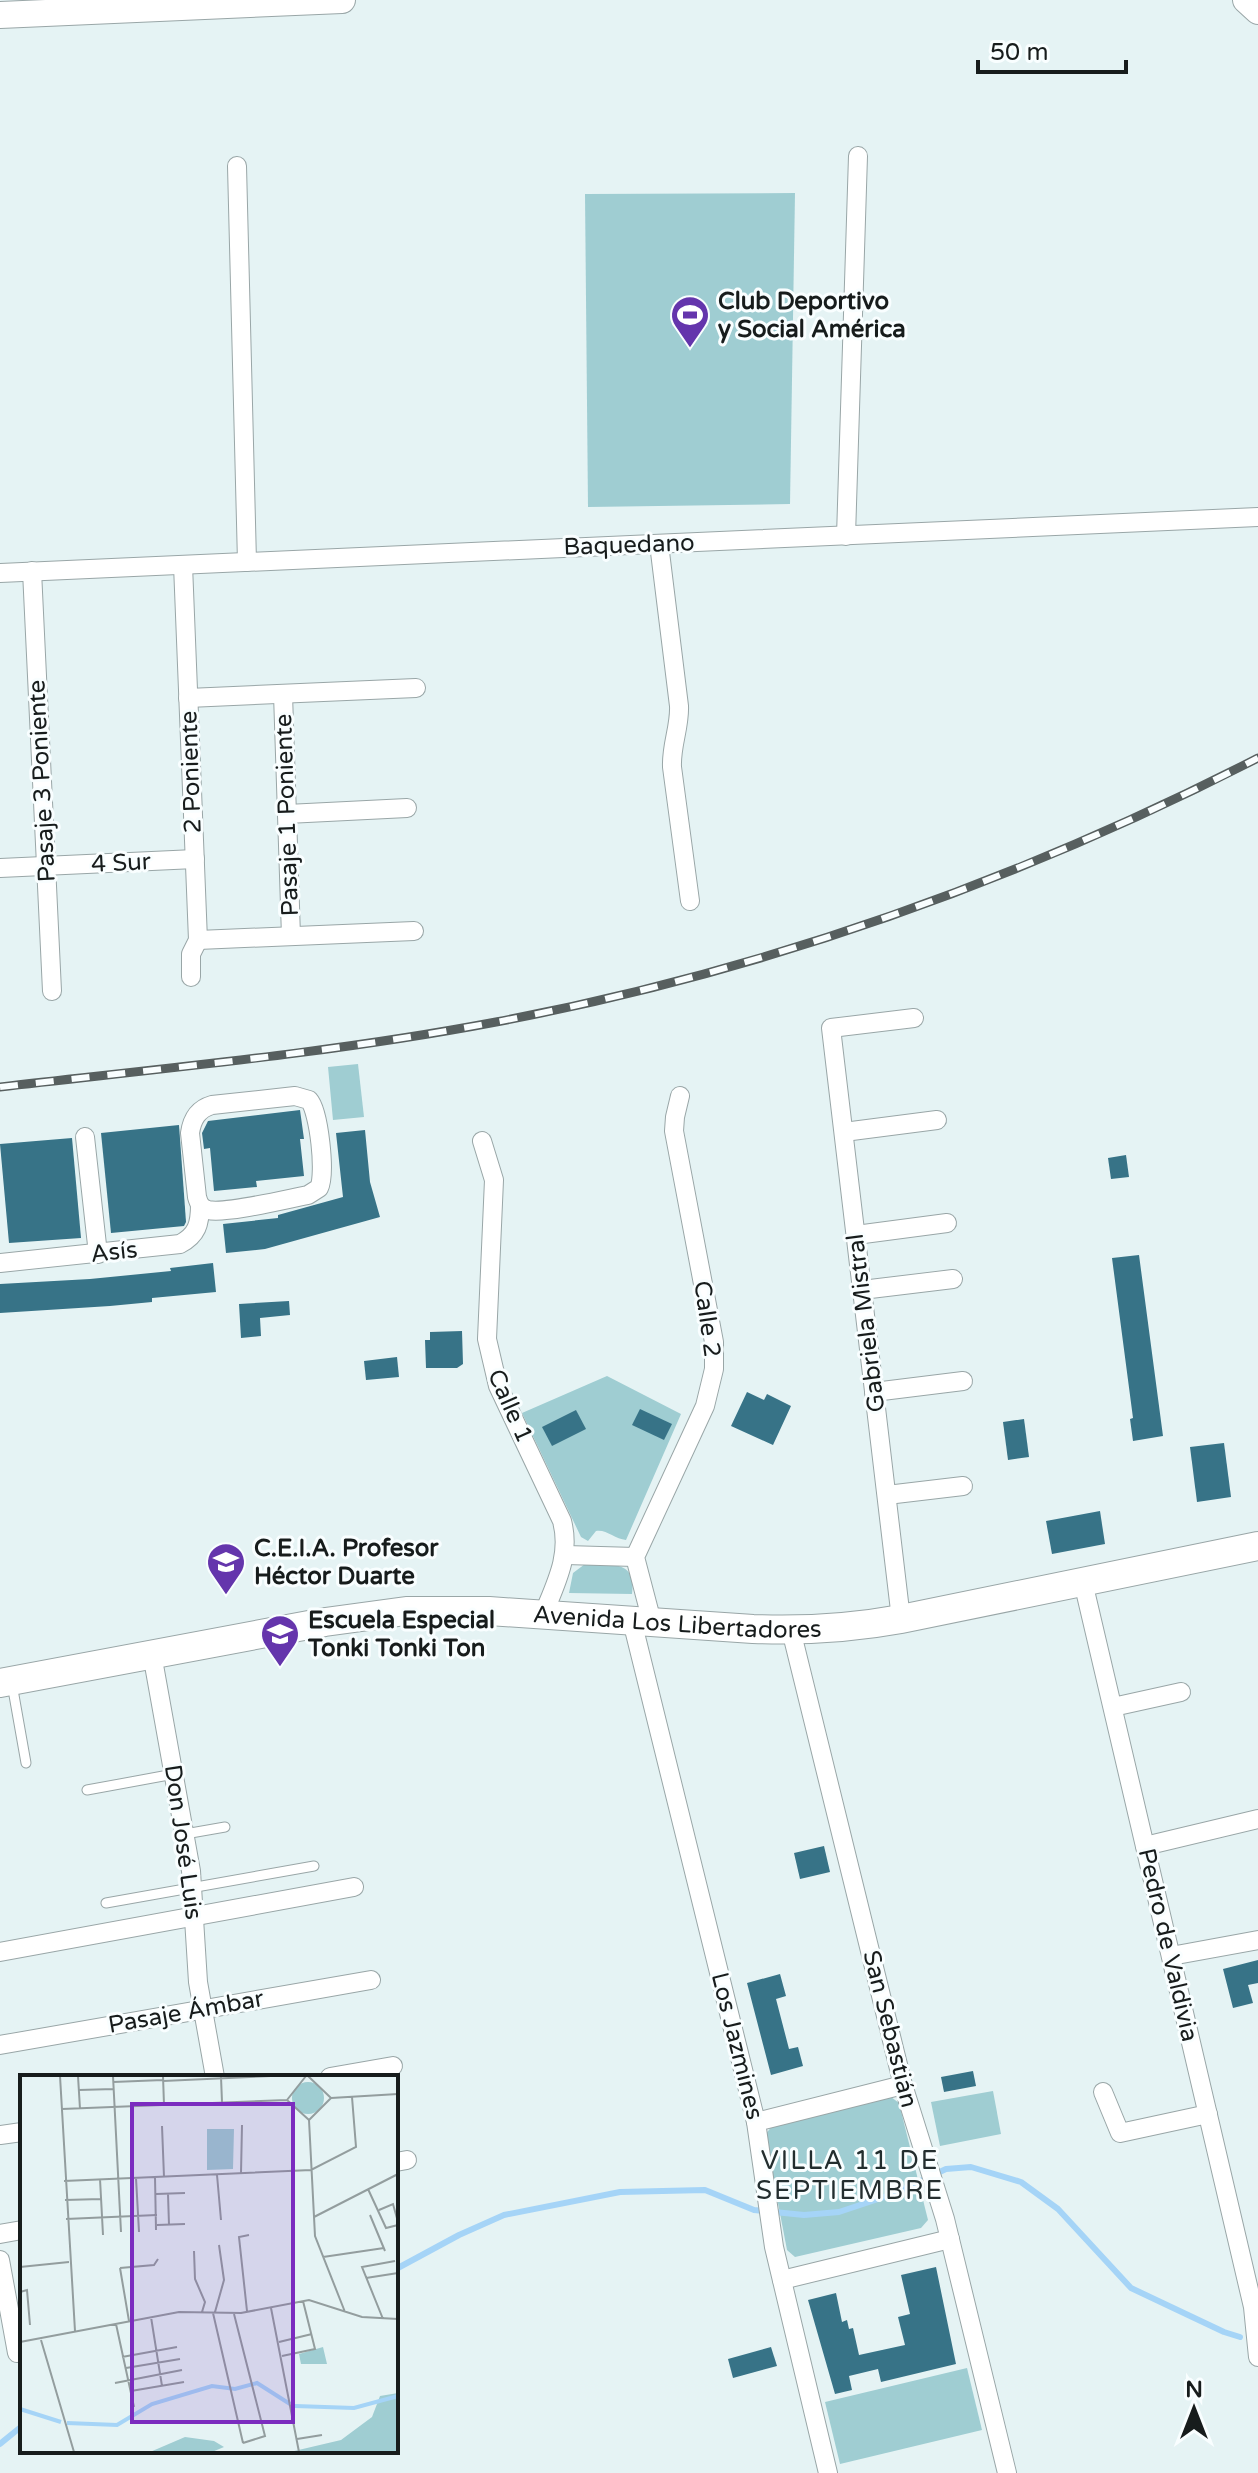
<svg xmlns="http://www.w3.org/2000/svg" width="1258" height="2473" viewBox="0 0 1258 2473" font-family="'Varela Round',sans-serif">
<rect width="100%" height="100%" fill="#e5f3f4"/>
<g fill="#9fcdd2">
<polygon points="795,193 790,504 588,507 585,194"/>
<polygon points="358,1064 364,1117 333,1120 328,1067"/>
<path d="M607,1376L681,1414L626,1540C615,1539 606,1529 596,1531L588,1541L581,1537L522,1413Z"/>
<path d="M585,1564C610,1565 637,1559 632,1594L569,1593L573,1573Z"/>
<polygon points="993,2091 1001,2134 940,2146 931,2102"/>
<polygon points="891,2097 899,2103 928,2220 921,2228 795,2257 787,2250 765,2135 772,2126"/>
<polygon points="967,2368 982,2430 840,2464 825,2402"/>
</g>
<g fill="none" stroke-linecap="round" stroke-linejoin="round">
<g stroke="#a5d4f7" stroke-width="6">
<polyline points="396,2269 459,2235 504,2215 620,2192 705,2190 754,2210 804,2215 839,2212 893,2194 946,2169 971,2167 1021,2182 1058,2209 1131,2288 1224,2332 1240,2337"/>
<polyline points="0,2444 22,2426"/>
</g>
</g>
<g fill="#377387">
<polygon points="300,1110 304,1139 300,1139 304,1176 256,1181 257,1187 214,1191 210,1148 204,1149 202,1133 208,1121"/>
<polygon points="179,1125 186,1222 184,1226 111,1233 101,1133"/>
<polygon points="365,1130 370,1182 380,1217 265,1249 226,1253 223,1224 278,1218 278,1215 343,1197 336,1133"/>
<polygon points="72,1138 81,1238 9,1243 0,1144"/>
<polygon points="1126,1155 1129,1177 1111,1179 1108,1158"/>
<polygon points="1139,1255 1163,1436 1133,1441 1130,1419 1133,1418 1112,1258"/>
<polygon points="213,1263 216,1292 152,1298 152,1302 110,1306 0,1313 0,1284 90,1279 171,1271 170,1268"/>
<polygon points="289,1301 290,1315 260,1318 261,1336 241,1338 239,1304"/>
<polygon points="462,1331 463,1364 457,1368 426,1368 425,1340 430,1340 430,1332"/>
<polygon points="397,1357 399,1377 366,1380 364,1361"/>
<polygon points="747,1392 764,1400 767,1394 791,1406 773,1445 731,1426"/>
<polygon points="640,1409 672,1424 664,1440 632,1425"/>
<polygon points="576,1410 586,1429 552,1446 542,1427"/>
<polygon points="1024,1419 1029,1457 1008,1460 1003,1422"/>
<polygon points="1224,1443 1231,1497 1197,1502 1190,1447"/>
<polygon points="1100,1511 1105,1544 1052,1554 1046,1521"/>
<polygon points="824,1846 830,1872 800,1879 794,1853"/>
<polygon points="1258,1960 1258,1983 1248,1985 1253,2003 1233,2008 1223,1969"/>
<polygon points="780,1974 786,1996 776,1999 789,2049 798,2047 803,2066 771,2075 747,1983"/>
<polygon points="973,2071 976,2086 944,2092 941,2077"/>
<polygon points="936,2267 956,2364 881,2382 878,2369 849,2376 852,2390 835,2394 808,2300 836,2293 842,2322 847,2320 849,2329 853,2328 859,2355 905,2345 898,2317 910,2314 901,2275"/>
<polygon points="771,2347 777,2366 733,2378 728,2359"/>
</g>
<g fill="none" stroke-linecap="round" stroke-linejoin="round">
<defs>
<g id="lane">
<polyline points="12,1684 26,1763"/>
<polyline points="87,1790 174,1774"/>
<polyline points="185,1834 225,1827"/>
<polyline points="106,1903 314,1866"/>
</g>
<g id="street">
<polyline points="237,166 247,562"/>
<polyline points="846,536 858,156"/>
<path d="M659,544L679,706C680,727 671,745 672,767L690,901"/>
<polyline points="183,565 198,940 191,954 191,977"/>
<polyline points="32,571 52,991"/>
<polyline points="0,573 1258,517"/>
<polyline points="283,694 291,936"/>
<polyline points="188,698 416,688"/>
<polyline points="287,814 407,808"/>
<polyline points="0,868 195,859"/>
<polyline points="198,940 414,931"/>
<path d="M295,1096L309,1100C319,1111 326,1174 319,1188L308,1195C287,1199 226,1214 208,1210C201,1208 199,1204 197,1197L190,1133C192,1119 198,1109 212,1105Z"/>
<polyline points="844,1132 937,1120"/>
<polyline points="85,1137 98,1254"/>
<path d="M482,1141L494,1180L487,1339L498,1386L562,1521C571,1555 556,1583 543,1615"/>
<polyline points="856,1235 947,1223"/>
<path d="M0,1263L180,1244C197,1235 200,1224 200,1205"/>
<polyline points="862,1290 953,1279"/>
<polyline points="874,1392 963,1381"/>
<polyline points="887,1495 963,1486"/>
<polyline points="566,1555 635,1557"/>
<polyline points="1083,1582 1253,2307 1258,2357"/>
<polyline points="901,1619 831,1028 914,1018"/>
<polyline points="632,1621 756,2122 774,2247 828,2473"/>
<polyline points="652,1622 635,1557 705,1406 714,1369 714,1342 674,1131 675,1117 680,1096"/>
<polyline points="791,1630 903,2085 945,2219 1007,2473"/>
<polyline points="152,1654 191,1871 198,1982 215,2077"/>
<polyline points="1113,1707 1181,1692"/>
<polyline points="1145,1846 1258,1819"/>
<polyline points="0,1952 354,1887"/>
<polyline points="1171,1956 1258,1940"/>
<polyline points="0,2045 371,1980"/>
<polyline points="330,2077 393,2066"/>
<polyline points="1103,2092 1120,2133 1208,2114"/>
<polyline points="756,2122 903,2085"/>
<polyline points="0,2135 22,2132"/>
<polyline points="396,2162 407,2160"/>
<polyline points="0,2234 22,2230"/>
<polyline points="0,2260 17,2353"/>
<polyline points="782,2280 950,2239"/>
</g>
<g id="secondary">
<polyline points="1246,0 1258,11"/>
<polyline points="0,15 342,0"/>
</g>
<g id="primary">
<path id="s1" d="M0,1683L325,1622L406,1611H489L753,1629C803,1631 852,1628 901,1619L1258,1546"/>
</g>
</defs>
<use href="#lane" stroke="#99a6a7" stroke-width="11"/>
<use href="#street" stroke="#99a6a7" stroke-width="20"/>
<use href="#secondary" stroke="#99a6a7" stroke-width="28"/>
<use href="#primary" stroke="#99a6a7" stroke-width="30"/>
<use href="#lane" stroke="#fff" stroke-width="9"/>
<use href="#street" stroke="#fff" stroke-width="18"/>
<use href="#secondary" stroke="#fff" stroke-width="26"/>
<use href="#primary" stroke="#fff" stroke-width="28"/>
<defs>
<path id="rail" d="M0,1087C166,1068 332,1053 496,1022C760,972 1018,881 1258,758"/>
</defs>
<use href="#rail" stroke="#575f5f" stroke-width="9"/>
<use href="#rail" stroke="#f9feff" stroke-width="6" stroke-dasharray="18" stroke-linecap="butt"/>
</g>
<defs>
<symbol id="stadium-pin" viewBox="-11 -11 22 30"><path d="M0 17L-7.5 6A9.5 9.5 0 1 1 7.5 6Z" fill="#6435ac" stroke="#f9feff"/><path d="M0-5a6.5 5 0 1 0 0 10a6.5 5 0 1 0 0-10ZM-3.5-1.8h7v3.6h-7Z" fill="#fff"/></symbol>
<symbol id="school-pin" viewBox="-11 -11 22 30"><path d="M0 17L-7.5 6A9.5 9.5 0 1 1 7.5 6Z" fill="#6435ac" stroke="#f9feff"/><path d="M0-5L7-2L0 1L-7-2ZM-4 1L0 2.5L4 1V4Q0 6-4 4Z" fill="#fff"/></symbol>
</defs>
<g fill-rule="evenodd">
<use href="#stadium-pin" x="668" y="293" width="44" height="60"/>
<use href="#school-pin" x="204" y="1540" width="44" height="60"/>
<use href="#school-pin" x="258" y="1612" width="44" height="60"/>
</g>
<g text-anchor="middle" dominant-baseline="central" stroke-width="6" stroke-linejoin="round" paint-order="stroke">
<g font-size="24" font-weight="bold" fill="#171c1c" stroke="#f9feff" text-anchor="start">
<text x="718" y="301">Club Deportivo<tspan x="718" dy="28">y Social América</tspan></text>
<text x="254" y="1548">C.E.I.A. Profesor<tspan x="254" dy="28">Héctor Duarte</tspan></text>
<text x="308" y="1620">Escuela Especial<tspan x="308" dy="28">Tonki Tonki Ton</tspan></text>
</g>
<g font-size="24" fill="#171c1c" stroke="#f9feff">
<text transform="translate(629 545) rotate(-2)">Baquedano</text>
<text transform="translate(191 772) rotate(-92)">2 Poniente</text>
<text transform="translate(42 781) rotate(-93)">Pasaje 3 Poniente</text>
<text transform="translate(287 815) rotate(-92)">Pasaje 1 Poniente</text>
<text transform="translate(121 863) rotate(-3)">4 Sur</text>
<text transform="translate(114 1252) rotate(-6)">Asís</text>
<text transform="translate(707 1319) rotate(82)">Calle 2</text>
<text transform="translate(866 1323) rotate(-97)">Gabriela Mistral</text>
<text transform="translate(510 1406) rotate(66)">Calle 1</text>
<text stroke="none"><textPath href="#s1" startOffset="684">Avenida Los Libertadores</textPath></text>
<text transform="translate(183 1842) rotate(82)">Don José Luis</text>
<text transform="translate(1168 1945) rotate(77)">Pedro de Valdivia</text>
<text transform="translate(186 2012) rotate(-10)">Pasaje Ámbar</text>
<text transform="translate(890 2029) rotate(76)">San Sebastián</text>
<text transform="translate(737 2046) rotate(76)">Los Jazmines</text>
</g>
<g font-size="26" letter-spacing="2" fill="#232e2f" stroke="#f9feff">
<text x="850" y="2160">VILLA 11 DE<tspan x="850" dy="30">SEPTIEMBRE</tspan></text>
</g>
</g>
<g transform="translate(20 2075)">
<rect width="378" height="378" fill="#e5f3f4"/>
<path d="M272 23a16 16 0 1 1 32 0a16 16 0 1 1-32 0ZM187,54H214L213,94L187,95ZM303,272L307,289H281L279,279ZM378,318V377H270L321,365L352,342L360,321ZM165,362L194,366L204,372L192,377H130Z" fill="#9fcdd2"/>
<path fill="none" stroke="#a5d4f7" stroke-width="4" d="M275,331L334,333L378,321M0,334L41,347M47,348L97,350L132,329L192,311L215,314L237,308L270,329"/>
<path fill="none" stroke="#939d9e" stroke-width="2" d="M40,1L55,256M58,1L60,34M93,1L101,157M143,1L144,30M288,1L311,23M201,2L202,27M143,6L251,1M93,7L143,5M59,15L94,14M311,23L378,19M267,25L286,1M267,25L289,45M42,34L267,25M289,45L295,161L325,237M289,45L311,23M142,51L144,102M221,98L222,50M197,100L201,145M135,102L136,155M116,103L119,157M80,104L83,160M44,106L291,95L336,72L332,22M348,114L366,153L378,150M136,119L165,118M148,119L149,150M45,125L81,124M359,135L373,129L378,147M350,140L365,176M294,142L378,99M46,144L137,140M137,150L165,149M174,176L175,204L185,227L182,237M303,182L364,173M0,192L49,187M100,193L109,246M100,193L134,190L138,184M346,203L378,198M0,217L7,215L10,250M251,233L279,377M227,236L219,162L229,160M195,237L204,205L199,170M193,238L223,368M214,239L245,361L223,368M131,242L142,311M363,244L342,192L375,186M96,249L114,332M21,265L54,377M0,267L159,237L221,238L289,225L342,242L378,244M259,267L292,259M262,281L295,274L283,226M102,282L157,272M106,293L160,284M95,308L162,295M111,316L164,307M277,364L302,360"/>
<path fill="#7b2cbf" fill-opacity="0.15" stroke="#7b2cbf" stroke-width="4" d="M112,29H273V347H112Z"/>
<rect width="378" height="378" fill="none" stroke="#171c1c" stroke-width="4"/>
</g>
<g transform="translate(1194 2409)" stroke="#f9feff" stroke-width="6" paint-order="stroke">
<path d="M0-6L14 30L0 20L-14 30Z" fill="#171c1c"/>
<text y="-12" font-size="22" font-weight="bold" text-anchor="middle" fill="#171c1c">N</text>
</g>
<path d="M978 60v12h148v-12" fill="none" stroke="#171c1c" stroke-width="4"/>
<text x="990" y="60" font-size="24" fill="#171c1c" stroke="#f9feff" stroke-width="6" paint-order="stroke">50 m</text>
</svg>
